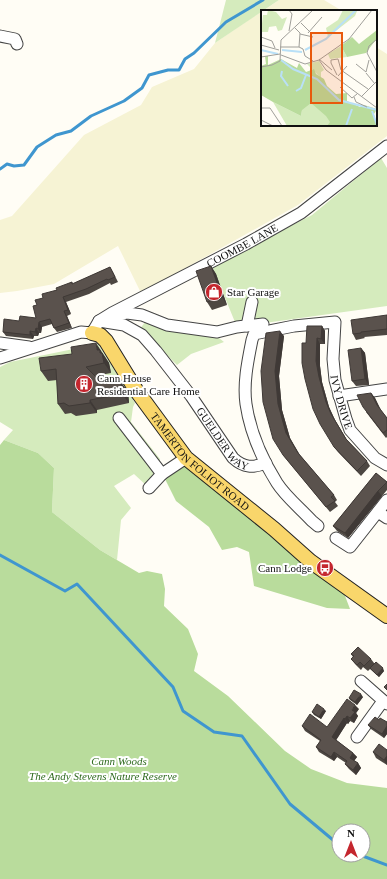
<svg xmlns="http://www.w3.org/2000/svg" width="387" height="879" viewBox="0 0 387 879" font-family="'Times New Roman',serif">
<rect width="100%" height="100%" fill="#fffdf5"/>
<g fill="#f6f3d4">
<polygon points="279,0 324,0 339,9 339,11 263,11"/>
<polygon points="262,11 262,125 376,125 376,47 387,54 387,136 298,205 141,293 118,246 54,284 17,291 0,293 0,220 12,216 84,135 141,105 152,87 194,69 215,43"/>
</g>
<g fill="#d5ebbd">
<polygon points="226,0 279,0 215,43"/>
<polygon points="381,158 387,168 387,306 237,327 212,266 312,215"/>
<polygon points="145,322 186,333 215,335 224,342 191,354 177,365 140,329"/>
<polygon points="98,344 135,403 133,407 131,422 160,459 158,475 147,486 134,474 114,486 131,508 121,520 117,560 100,550 52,512 54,468 38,453 4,440 13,430 0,422 0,367 10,362"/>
</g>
<g fill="#b9dc9c" fill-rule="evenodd">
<path d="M4,440L38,453L54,468L52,512L100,550L139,573L147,571L162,574L165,589L164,606L188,629L198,654L194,671L228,696L285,751L311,769L347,783L387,788V879H0V445ZM339,831H363V855H339Z"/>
<polygon points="186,461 342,588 350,609 327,608 254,586 249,552 237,547 222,550 209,527 176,501 164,477"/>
</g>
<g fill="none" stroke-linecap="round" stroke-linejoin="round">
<g stroke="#3f96cf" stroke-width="3">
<polyline points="0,169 7,164 14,166 24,165 37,147 56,135 71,131 91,116 124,101 142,88 149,75 168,70 179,70 185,59 194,53 226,22 263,0"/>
<polyline points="0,555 65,591 77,584 173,687 183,711 214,732 242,736 290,804 339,845"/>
<polyline points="360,855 387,865"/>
</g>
<defs>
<g id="minor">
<polyline points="0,36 15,39 17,44"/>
<polyline points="115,316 127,313 142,315 167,325 217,332 237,327 263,324"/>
<path id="s1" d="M99,321L124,325L142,335L156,351L191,396L233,458C244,468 253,468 266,463"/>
<polyline points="247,326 252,302"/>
<polyline points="0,343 29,347"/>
<path id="s2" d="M0,358L81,332L92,333L99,321L112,313L246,244L301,213L387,146"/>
<polyline points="339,396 387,389"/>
<polyline points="119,418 162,474 186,458"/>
<polyline points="149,488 162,474"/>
<polyline points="378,512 387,518"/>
<path id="s3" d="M318,526L312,521C301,509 286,497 277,483C262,459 250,431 246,404C243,383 248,360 252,340L254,334L294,326L335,322L333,359L335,380L346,419L350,430L375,458L387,465"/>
<polyline points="336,538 350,547 387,500"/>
<polyline points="361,681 387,704"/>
<polyline points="357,737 383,701"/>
</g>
<g id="major">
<path id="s4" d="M92,333L100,335L106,341L136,390L186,458L274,529L310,561L387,616"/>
</g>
</defs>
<use href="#minor" stroke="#444" stroke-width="13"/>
<use href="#major" stroke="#222" stroke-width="16"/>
<use href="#minor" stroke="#fff" stroke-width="11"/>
<use href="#major" stroke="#f9d66b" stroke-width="14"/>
</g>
<g fill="#4d4742">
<polygon points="211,266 216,274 227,305 212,310 207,302"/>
<polygon points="110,267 113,272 118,282 111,285 110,283 89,294 66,302 71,314 67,316 72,328 57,332 54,328 52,324 42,327 41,333 39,333 38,336 34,336 33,339 6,336 3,332 19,321 36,318 37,305 43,298 57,290 72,282 73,284"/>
<polygon points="387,315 387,335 364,337 365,338 356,340 353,334"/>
<polygon points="322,326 325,331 325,344 320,344 320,366 322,382 329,407 335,420 347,440 367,461 370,466 361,476 338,452 334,447 306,343"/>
<polygon points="266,333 284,336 279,376 282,410 290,438 300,455 334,495 337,500 335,502 338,506 330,512 283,455"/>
<polygon points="361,348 365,353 369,385 356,386 352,381"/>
<polygon points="103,353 103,354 109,363 111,373 95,376 98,379 117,377 128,392 129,403 97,410 97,413 76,416 71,413 65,414 58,404 57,380 48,381 41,371 72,354"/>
<polygon points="371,393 375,398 380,409 387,418 387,437 386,438 366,412"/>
<polygon points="376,473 387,482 387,490 382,496 348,538 337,531 333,526"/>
<polygon points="351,654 371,659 374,663 384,671 379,677 370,669 368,671 363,667 361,670 355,664 351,659 353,657"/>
<polygon points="363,697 357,705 350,700 349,698"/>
<polygon points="359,709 356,713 358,716 354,723 350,721 348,724 347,723 336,740 353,753 357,757 354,761 358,763 361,768 356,775 349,769 345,764 346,763 337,757 334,761 319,752 316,747 320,741 305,731 302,726 327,727"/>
<polygon points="326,711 321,719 314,715 312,712"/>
<polygon points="379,720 387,722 387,734 384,738 371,729 368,725"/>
<polygon points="387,750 387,765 376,758 373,752"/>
</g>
<g fill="#3f3936">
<polygon points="211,266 216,274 227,305 222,297"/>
<polygon points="63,297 66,302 71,314 68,310"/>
<polygon points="64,311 67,316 72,328 69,323"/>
<polygon points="39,322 42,327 41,333 38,329"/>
<polygon points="322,326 325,331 325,344 321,339"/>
<polygon points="36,328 39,333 38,336 35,332"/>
<polygon points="30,331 34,336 33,339 30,335"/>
<polygon points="280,331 284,336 279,376 282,410 290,438 301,458 286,433 278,404 275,371"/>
<polygon points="317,338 320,344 320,366 322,382 329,407 335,420 349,444 331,414 326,402 319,377 316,361"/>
<polygon points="96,343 109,363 111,373 104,363 97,350"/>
<polygon points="361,348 365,353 369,385 365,379"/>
<polygon points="117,377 128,392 129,403 122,394"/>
<polygon points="371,393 375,398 381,410 377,405"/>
<polygon points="90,400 97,410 97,413 90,403"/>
<polygon points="378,491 382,496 348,538 345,533"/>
<polygon points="383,668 384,671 379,677 377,675"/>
<polygon points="361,694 363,697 357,705 355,702"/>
<polygon points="355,705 359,709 356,713 358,716 354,723 350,718 352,710"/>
<polygon points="324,709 326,711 321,719 319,717"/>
<polygon points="347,716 350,721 348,724 345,719"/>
<polygon points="344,718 347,723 335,742 332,737"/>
<polygon points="387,726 387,734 384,738 382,734"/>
<polygon points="334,752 337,757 334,761 331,757"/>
<polygon points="353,753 357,757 353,762 350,758"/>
<polygon points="387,756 387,765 384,760"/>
<polygon points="358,763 361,768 356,775 353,770"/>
</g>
<g fill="#5a524d" stroke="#3f3936">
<polygon points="211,266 222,297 207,302 196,271"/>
<polygon points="110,267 115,277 108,280 107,279 86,289 63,297 68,310 64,311 69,323 54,328 50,319 39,322 38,329 36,328 35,332 30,331 30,335 3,332 4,319 19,321 20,316 36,318 33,306 37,305 35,300 43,298 42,294 57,290 56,288 72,282 72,284"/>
<polygon points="387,315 387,329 361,332 361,333 353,334 351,320"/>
<polygon points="307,326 322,326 321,339 317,338 316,361 319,377 326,402 331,414 346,439 367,461 357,471 334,447 320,424 313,409 305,379 302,363 302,343 306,343"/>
<polygon points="280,331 275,371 278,404 286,433 298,453 334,495 331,497 335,501 326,507 283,455 273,439 263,402 261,371 266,333"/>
<polygon points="96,343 97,350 100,350 100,353 102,353 104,363 86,367 98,379 117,377 121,383 122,394 90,400 90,403 69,406 64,403 58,404 56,369 41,371 39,358 72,354 71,347"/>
<polygon points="361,348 365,379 352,381 348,350"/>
<polygon points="371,393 377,405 387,418 387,430 383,433 363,407 357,395"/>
<polygon points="376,473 387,482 378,491 345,533 333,526"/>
<polygon points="358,647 371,659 364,666 360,662 357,665 351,659 354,656 351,654"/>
<polygon points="376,662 383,668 377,675 370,668"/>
<polygon points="387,684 387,690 384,687"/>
<polygon points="354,690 361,694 355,702 349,698"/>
<polygon points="347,699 355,705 352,710 355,712 350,718 347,716 345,719 344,718 332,737 353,753 350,758 358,763 353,770 345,764 347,761 334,752 331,757 316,747 321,740 302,726 310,714 327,727"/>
<polygon points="317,704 324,709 319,717 312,712"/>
<polygon points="375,717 379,720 380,718 387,722 387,726 382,734 368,725"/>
<polygon points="379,744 387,750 387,756 384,760 373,752"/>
</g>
<defs>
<symbol id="shop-disc" viewBox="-11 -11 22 22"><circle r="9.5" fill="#c4262e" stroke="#fff"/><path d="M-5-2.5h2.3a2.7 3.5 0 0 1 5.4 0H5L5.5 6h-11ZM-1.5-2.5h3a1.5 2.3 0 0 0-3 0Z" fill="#fff"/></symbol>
<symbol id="building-disc" viewBox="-11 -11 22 22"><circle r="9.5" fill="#c4262e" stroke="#fff"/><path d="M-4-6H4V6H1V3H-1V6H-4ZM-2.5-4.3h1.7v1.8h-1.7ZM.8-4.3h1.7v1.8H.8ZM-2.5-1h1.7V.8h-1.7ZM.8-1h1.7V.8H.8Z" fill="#fff"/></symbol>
<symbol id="bus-disc" viewBox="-11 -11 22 22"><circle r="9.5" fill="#c4262e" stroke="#fff"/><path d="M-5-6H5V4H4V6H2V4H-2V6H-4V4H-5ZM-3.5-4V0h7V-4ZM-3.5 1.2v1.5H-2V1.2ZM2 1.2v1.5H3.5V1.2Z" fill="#fff"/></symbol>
</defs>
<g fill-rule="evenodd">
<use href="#shop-disc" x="204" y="282" width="20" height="20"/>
<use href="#building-disc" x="74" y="374" width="20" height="20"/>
<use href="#bus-disc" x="315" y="558" width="20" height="20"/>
</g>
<g text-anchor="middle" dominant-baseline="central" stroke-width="4" stroke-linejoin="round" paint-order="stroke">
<g font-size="11" fill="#111" stroke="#fff">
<text stroke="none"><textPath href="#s2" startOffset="272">COOMBE LANE</textPath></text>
<text stroke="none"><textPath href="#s3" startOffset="379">IVY DRIVE</textPath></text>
<text stroke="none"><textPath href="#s1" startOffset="178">GUELDER WAY</textPath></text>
<text stroke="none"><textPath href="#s4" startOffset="171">TAMERTON FOLIOT ROAD</textPath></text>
</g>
<g font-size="11" fill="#111" stroke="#fff" text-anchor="start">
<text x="227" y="292">Star Garage</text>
<text x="97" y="378">Cann House<tspan x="97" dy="13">Residential Care Home</tspan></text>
<text x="312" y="568" text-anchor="end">Cann Lodge</text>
</g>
<g font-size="11" font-style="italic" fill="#2f6b1f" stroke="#fff">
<text x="119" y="761">Cann Woods</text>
<text x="103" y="776">The Andy Stevens Nature Reserve</text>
</g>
</g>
<g transform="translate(261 10)">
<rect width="116" height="116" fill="#fffdf5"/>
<path d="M7,0L15,2L21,9L26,7L21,20L17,21L15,16L8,17L7,22H0L2,5H6ZM82,0H106L96,1L94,6L67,27L65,18L77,10ZM80,36L86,47L69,49L67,44ZM58,51L63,60L60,62V68L46,54ZM4,57L80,116H26L12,92L40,106L41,100L0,78V81V61Z" fill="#d5ebbd"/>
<path d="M116,20V28L105,43L86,47L80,36L91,27L98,34ZM4,46H7V55L20,49L36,58L38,53L45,62L53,59L55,64L63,69L66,76L75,84L86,83V91L99,97L103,95L116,99L113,104L116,116H66L69,112L65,106L50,93L41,100L40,106L12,92L0,85V56L5,54Z" fill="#b9dc9c"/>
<path fill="none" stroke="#b9e0f7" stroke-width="2" d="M0,40L17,44M21,40L41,42M44,40L65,29L95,0H98M20,50L32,59L56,69L78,90L116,100M21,61L20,66L27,76M35,81L40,78L45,65M111,101L116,115M85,116L91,99"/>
<path fill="none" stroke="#a09f9a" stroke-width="1" d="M28,0L31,4L28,21M40,13L49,22M34,18L39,23L38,37M47,23L61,7M39,24L52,27M0,27L11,31L14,38M116,29L108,36L106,43L116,62M0,35L18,40M19,37H38M38,37L42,39L44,46L52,51M20,45L44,54L58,50L88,29L111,0M0,47L19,44M58,49L71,60M58,50L65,60L116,98M95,54L105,62L108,50M0,57L11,55L19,51L20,30L52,0M105,63L114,74M76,65L70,53V50L77,49L80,60L107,79M77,66L86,56M79,77L91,88L96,84M93,87L95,92L106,97M100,87L116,71M0,98H9L21,116M0,110L12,116"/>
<path fill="#e8590c" fill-opacity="0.15" stroke="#e8590c" stroke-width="2" d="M50,23H81V93H50Z"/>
<rect width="116" height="116" fill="none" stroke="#111" stroke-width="2"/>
</g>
<g transform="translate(351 843)"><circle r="19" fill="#ffffff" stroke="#a0a0a0"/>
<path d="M0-3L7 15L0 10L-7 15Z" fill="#c4262e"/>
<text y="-6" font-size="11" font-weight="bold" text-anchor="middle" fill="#111111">N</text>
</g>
</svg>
